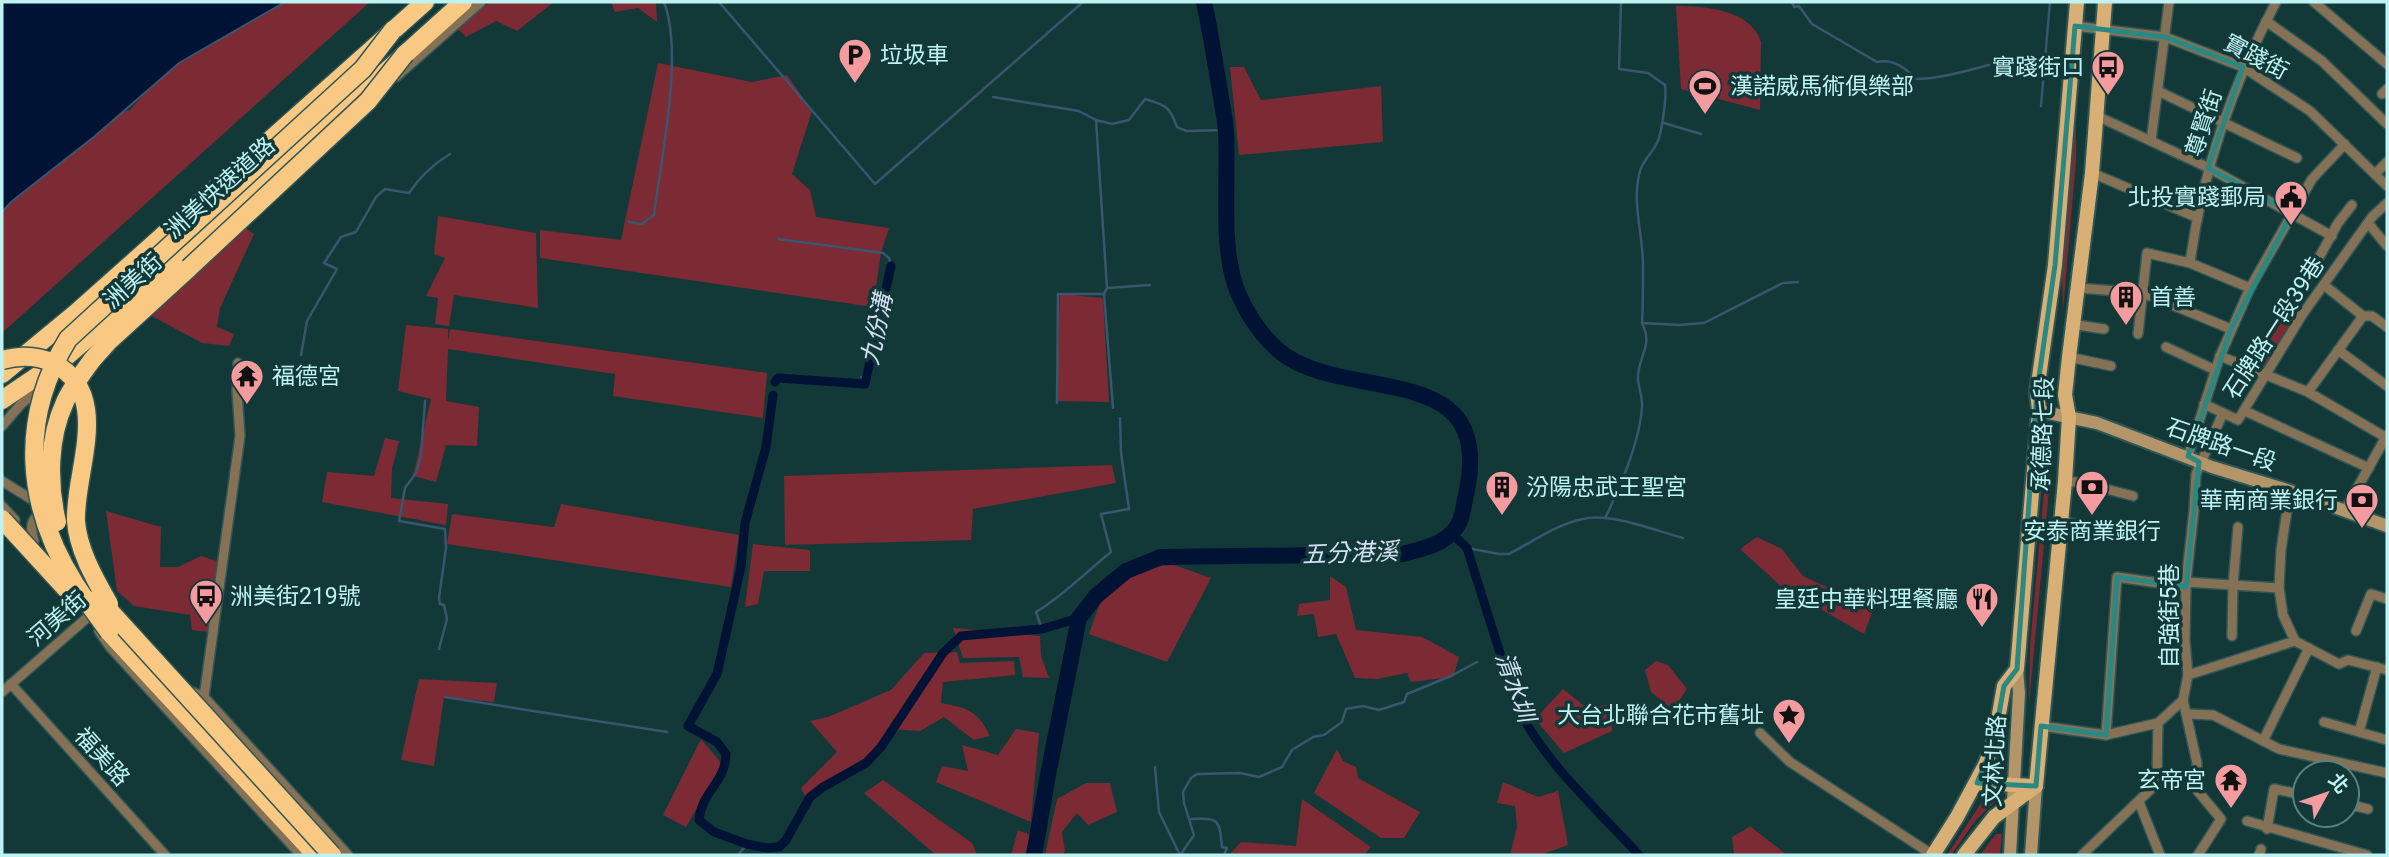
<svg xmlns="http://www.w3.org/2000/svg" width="2389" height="857" viewBox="0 0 2389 857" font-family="Roboto,'Noto Sans TC',sans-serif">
<rect width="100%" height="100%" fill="#133838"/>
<g fill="#7c2a34">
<polygon points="266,2 370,2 2,333 2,196 114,114 130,110 165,70"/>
<polygon points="489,2 554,2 517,31 496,21 466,37 458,29"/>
<polygon points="611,2 656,2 657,22 638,8 615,12"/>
<path d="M1676,6C1705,6 1750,9 1761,42L1760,110L1681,89Z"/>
<polygon points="658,63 752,82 787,75 812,111 792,174 810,190 816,217 889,228 881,253 873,307 540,258 540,230 621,240"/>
<polygon points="1230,67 1244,67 1261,100 1381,86 1383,142 1239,155"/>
<polygon points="2076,124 2076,162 2063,310 2062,277"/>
<polygon points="438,216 536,233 538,308 454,295 449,326 435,324 438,298 426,296 445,258 434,254"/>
<polygon points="244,227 254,234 220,308 217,327 234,334 229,346 202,343 148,314"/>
<polygon points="1060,294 1103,298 1109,402 1056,401"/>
<polygon points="2286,308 2297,317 2264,368 2256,365"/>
<polygon points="406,325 448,329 448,340 450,329 767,373 763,418 613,396 615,374 448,349 446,401 479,407 477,446 446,445 436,482 413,476 431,399 398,391"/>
<polygon points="2050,426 2055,426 2029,705 2030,646"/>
<polygon points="385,438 399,441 392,469 391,498 448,504 446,525 322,502 327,472 374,476"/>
<polygon points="1112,465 1116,483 973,509 971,540 785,545 784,476"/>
<polygon points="561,504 739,535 731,587 447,544 452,514 554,527"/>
<polygon points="106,511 161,527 160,567 178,567 201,556 217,561 208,632 192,630 190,615 134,606 117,591"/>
<polygon points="1757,537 1782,549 1803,576 1842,594 1879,594 1864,634 1782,587 1740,549"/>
<polygon points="753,544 810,550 810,571 764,571 758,604 745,607"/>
<polygon points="1174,565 1211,578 1167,662 1089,634 1103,594 1143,567"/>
<polygon points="1330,576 1346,587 1356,630 1422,637 1459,657 1453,677 1411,682 1407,673 1377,679 1355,678 1336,634 1318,637 1314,614 1297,616 1299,604 1330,600"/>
<polygon points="953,628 1040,636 1041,656 1049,678 1023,677 1019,657 963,658"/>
<path d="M957,652L960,663L1014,661L1015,675L943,682L941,703C968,708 978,711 990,736L974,740L944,717L920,731L888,729L871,754L805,796L801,788L837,752L810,721L828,717L891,690L924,653Z"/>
<polygon points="1656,661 1668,665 1687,689 1673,710 1651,692 1645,670"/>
<polygon points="419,679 497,683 494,702 444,697 434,766 401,760"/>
<polygon points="1563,689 1587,708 1611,704 1612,731 1564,753 1535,719"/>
<polygon points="1016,729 1039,733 1031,822 936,782 942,766 968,771 962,745 998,755"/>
<polygon points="701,739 722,764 686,827 663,815"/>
<polygon points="1337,749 1343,761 1356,767 1358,778 1420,812 1404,838 1381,838 1314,793"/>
<polygon points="883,780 972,843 977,855 936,855 864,793"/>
<polygon points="1503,782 1538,797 1558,791 1568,845 1540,855 1510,855 1517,827 1515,806 1497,803"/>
<polygon points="1086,783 1110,783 1117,812 1088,825 1077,813 1062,832 1065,851 1063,855 1045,855 1057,799"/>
<polygon points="1998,794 1999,798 1976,820 1951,855 1947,855 1983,800"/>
<polygon points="1302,799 1371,847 1364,855 1229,855 1241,842 1296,846"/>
<polygon points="1751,826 1751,827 1787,855 1734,855 1732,837"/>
<polygon points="1018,830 1031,835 1025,855 1011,855"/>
<polygon points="1996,834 2002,834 2000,855 1980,855"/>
</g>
<polygon fill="#001334" stroke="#39566d" stroke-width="2" points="2,2 285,2 179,63 95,136 11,202 2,212"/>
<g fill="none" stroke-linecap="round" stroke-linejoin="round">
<g stroke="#39566d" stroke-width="2.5">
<polyline points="719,2 875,184 1083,2"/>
<path d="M1621,2L1619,69L1648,73L1665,85C1667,98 1662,127 1659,138C1656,150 1643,159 1640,171C1631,203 1644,237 1643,269C1643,287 1643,305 1642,323"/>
<path d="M1792,2L1794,7L1799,6L1812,24L1877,62C1893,58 1906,68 1916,79C1955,78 1991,61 2030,57"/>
<path d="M993,97L1079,111L1096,120L1112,124L1129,120L1145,99C1166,105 1170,107 1177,127L1186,131L1226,130"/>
<polyline points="2041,106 2050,2"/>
<polyline points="1096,120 1107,288 1104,294 1113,408"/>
<polyline points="1664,123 1701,134"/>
<path d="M629,222L642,224L654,215C661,158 684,54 664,2"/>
<polyline points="778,239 883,253 889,258 891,266"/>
<polyline points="1107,288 1150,285"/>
<path d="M301,355L307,321L337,269L324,263L341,237L356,232L376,197L385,189L409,193C420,176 432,165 450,154"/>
<polyline points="861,377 869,382"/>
<polyline points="425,401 421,455 416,473 405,488 399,521 445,529 446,548 439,598 440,604 444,605 447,619 439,649"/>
<polyline points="1057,403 1058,294 1104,294"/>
<path d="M1605,518C1620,489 1640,440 1642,407C1643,396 1637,385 1638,375C1640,353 1653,346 1642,323L1679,325L1704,323L1783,283L1798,282"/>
<path d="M1467,548L1499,554H1509C1532,542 1557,524 1583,519C1610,512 1656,531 1683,538"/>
<path d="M1042,629L1036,612C1063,596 1086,572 1111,552L1101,514L1129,509L1121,453L1120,418"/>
<polyline points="445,697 667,732"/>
<polyline points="1155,767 1159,812 1180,855"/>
<path d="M1190,819C1220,818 1219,819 1222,847L1227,848L1224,855"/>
<polyline points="1181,854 1194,835 1184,803 1183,792 1191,778 1197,774 1240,773 1259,777 1282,767 1292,750 1313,737 1324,735 1342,722 1346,709 1363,706 1379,710 1404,702 1407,694 1451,676 1477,662"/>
<polyline points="738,855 747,844"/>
</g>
<g stroke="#001334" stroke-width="9">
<polyline points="775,382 778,378 865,384 891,266"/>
<path d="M773,395L766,447L745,523L741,567L717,674L688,726L717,742L726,754C725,784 702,790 699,820L714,832L747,844L767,848L779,847L786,840L810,797L823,787L866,763L881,747L943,653L961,636L1042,629L1079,618"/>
<path d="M1451,533L1467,548L1516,704C1542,760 1597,809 1639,855"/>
</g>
<path stroke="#001334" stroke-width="16" d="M1034,855L1048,775L1079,618L1096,596L1126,571L1161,557L1403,554C1424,548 1450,544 1460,521C1463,513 1464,503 1466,495C1495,366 1369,399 1296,362C1270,349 1250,320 1239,295C1219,250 1229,181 1226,132C1225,116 1221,100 1219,85C1214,57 1210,29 1204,2"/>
<defs>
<g id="street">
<polyline points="2314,2 2387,64"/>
<polyline points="2266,21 2322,61 2387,124"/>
<polyline points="2075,26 2165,37 2243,67 2310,111 2387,186"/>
<polyline points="396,77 481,2"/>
<polyline points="2158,91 2297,158"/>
<polyline points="2382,94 2387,89"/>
<polyline points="2097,116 2209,168 2332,236"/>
<polyline points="2151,141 2169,2"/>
<polyline points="2092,173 2196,217"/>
<polyline points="2375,174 2387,162"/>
<polyline points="2368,223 2387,246"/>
<path d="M2190,263C2202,171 2233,84 2276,2"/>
<polyline points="2324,285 2363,316 2372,316 2387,327"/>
<polyline points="2078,288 2143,293 2231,329"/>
<polyline points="2302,315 2295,310 2294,303 2338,223 2352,205"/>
<polyline points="2071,324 2104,329"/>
<polyline points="2138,334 2147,253 2190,263 2250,288"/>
<polyline points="2166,347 2215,370"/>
<polyline points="2338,350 2387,386"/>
<polyline points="2220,356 2308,392 2387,438"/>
<polyline points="2069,357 2111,366"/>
<polyline points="2308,392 2363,316"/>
<polyline points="2204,404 2238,420 2302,315 2372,217 2387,203"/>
<polyline points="2245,411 2369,468"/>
<polyline points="2,426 21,404 43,386"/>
<polyline points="2188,456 2220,356 2250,288 2312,179 2345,144"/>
<polyline points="2,481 39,504"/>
<polyline points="2065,481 2083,483 2133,496"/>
<polyline points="2290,491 2281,550 2279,588 2283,615 2295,641 2339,664 2348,660 2387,670"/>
<polyline points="2,506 15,520"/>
<polyline points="2345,510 2387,435"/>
<polyline points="2061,521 2125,534"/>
<path d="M34,541C30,529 30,518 43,513"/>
<polyline points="2186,582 2279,588"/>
<polyline points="99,631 110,647 301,855"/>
<polyline points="2356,631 2371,594 2387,599"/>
<polyline points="2232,636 2233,585 2238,527"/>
<polyline points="2188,675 2295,641"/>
<polyline points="11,684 165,855"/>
<polyline points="190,691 204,697 348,855"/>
<polyline points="2,692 96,610"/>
<polyline points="204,697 240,436 237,391 238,363"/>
<polyline points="2183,700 2197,763 2196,789 2221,819 2198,855"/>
<polyline points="2187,714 2213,715 2279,749 2387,773"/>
<polyline points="2324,722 2387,740"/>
<polyline points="2041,726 2106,735 2158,723"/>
<polyline points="2359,732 2377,667"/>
<polyline points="1760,733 1790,762 1933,855"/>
<polyline points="2106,735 2117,577 2186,587"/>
<polyline points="2263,741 2309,648"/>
<polyline points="2139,802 2160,855"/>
<polyline points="2347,804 2368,809"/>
<polyline points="2247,821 2367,855"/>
<polyline points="2267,829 2274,789 2305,795"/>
<polyline points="2082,855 2151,789 2157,776 2158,723 2183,700 2188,675 2185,641 2186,582 2194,510 2196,474 2223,413"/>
<polyline points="2259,855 2261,849"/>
</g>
<g id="secondary">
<polyline points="2039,411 2097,423 2212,467 2290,491 2387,526"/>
<polyline points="2010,855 2019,693 2017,669"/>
<polyline points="2031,855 2036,786"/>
</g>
<g id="primary">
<polyline points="1977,783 2036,786"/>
<polyline points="2036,786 2065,481 2069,417 2065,395 2069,357 2092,173 2105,2"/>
<polyline points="1933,855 1957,817 1985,765 1994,742 2004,686 2017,669 2039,411 2037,391 2055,265 2077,2"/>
<polyline points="1964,855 1994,817 2036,786"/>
</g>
<g id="highway">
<polyline points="92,360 109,341 189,268"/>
<polyline points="2,374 76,313 425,2"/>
<polyline points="2,400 67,356 138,295 463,2"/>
<polyline points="109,632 316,855"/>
</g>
</defs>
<use href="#street" stroke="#2f5656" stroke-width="12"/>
<use href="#secondary" stroke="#2f5656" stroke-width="16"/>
<use href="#primary" stroke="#2f5656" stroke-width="18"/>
<use href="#highway" stroke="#2f5656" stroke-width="21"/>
<use href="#street" stroke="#857156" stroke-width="9"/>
<use href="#secondary" stroke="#b49569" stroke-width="12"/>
<use href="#primary" stroke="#d8b076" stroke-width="14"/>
<use href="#highway" stroke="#f9c983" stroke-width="18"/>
<defs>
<g id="highway-bridge">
<polyline points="189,268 368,101 405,54"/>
<path d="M2,360C20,355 36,355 53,363C114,394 74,471 76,521C78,550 95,579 109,604"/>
<polyline points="2,519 78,602"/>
<path d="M57,522C48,484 48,438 65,402C72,387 82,374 92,360"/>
<polyline points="98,598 332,855"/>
<path d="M109,632C98,616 85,600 75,584C25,505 19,419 68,339L363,69L393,30"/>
</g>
</defs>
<use href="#highway-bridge" stroke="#2f5656" stroke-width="21" stroke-linecap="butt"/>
<use href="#highway-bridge" stroke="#f9c983" stroke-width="18"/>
</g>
<path fill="none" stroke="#298982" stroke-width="5" stroke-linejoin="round" d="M2075,26L2165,37L2243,67L2208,168L2292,213L2231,329L2188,456L2199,462L2186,587L2117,577L2106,735L2041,726L2036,786L1977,783L1994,742L2004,686L2017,669L2037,391L2055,265Z"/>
<defs>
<symbol id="parking-pin" viewBox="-11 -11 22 30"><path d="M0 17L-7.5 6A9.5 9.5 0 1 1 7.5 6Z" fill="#f49b9f" stroke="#133838"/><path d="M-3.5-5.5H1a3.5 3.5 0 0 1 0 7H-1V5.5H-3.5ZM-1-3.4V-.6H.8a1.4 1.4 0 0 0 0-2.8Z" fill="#111"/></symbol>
<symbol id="bus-pin" viewBox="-11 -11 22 30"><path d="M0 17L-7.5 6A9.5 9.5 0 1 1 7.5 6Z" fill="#f49b9f" stroke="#133838"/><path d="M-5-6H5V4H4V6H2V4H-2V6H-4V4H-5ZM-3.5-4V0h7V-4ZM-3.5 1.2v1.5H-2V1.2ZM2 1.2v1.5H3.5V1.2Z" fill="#111"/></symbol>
<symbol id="stadium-pin" viewBox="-11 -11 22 30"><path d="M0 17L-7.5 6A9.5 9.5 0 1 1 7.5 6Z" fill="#f49b9f" stroke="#133838"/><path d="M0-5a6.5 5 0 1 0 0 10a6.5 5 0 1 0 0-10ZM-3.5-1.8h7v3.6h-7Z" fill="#111"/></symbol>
<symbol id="civic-pin" viewBox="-11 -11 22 30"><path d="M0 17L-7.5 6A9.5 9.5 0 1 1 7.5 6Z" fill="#f49b9f" stroke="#133838"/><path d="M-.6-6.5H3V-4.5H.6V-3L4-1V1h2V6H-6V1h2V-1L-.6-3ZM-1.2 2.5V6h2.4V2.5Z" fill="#111"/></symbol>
<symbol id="building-pin" viewBox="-11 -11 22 30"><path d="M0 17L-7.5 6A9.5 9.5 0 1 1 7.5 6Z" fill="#f49b9f" stroke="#133838"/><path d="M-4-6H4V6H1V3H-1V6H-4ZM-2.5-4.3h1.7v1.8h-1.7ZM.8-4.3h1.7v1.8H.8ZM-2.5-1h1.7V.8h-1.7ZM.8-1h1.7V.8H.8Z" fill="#111"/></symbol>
<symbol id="temple-pin" viewBox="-11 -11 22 30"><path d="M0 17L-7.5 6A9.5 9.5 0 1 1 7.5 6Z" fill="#f49b9f" stroke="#133838"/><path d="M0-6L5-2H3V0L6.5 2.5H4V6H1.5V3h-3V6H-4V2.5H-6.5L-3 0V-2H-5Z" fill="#111"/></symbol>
<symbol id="bank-pin" viewBox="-11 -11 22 30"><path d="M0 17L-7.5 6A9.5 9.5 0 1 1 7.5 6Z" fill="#f49b9f" stroke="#133838"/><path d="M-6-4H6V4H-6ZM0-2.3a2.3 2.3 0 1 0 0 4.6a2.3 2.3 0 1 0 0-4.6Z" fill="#111"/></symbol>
<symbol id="restaurant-pin" viewBox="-11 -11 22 30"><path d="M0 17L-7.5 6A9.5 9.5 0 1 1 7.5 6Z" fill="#f49b9f" stroke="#133838"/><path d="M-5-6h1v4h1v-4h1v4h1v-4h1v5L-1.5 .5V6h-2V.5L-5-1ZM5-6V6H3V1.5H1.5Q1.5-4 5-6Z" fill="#111"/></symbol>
<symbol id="sight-pin" viewBox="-11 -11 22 30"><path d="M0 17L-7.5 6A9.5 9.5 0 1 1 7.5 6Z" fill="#f49b9f" stroke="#133838"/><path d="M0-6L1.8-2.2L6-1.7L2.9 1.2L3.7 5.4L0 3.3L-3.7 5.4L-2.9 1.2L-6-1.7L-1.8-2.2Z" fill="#111"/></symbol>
</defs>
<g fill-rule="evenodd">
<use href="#parking-pin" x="836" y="36" width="38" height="52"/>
<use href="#bus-pin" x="2089" y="48" width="38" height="52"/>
<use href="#stadium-pin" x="1686" y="67" width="38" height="52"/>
<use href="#civic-pin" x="2272" y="178" width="38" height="52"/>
<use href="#building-pin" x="2107" y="278" width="38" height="52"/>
<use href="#temple-pin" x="228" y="357" width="38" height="52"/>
<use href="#building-pin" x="1483" y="468" width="38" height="52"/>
<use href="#bank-pin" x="2073" y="468" width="38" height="52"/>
<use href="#bank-pin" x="2343" y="481" width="38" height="52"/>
<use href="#bus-pin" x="187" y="577" width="38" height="52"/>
<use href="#restaurant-pin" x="1963" y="580" width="38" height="52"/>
<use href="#sight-pin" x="1770" y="696" width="38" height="52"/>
<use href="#temple-pin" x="2212" y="761" width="38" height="52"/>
</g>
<g text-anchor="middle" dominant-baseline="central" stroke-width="7" stroke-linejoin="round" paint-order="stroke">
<g font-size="23" fill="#bff2f2" stroke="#133838" text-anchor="start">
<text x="880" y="55">垃圾車</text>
<text x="2084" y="67" text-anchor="end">實踐街口</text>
<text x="1730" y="86">漢諾威馬術俱樂部</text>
<text x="2266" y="197" text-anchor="end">北投實踐郵局</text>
<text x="2150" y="297">首善</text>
<text x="272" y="376">福德宮</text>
<text x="1526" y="487">汾陽忠武王聖宮</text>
<text x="2338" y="500" text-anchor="end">華南商業銀行</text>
<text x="2092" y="531" text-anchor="middle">安泰商業銀行</text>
<text x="230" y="596">洲美街219號</text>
<text x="1958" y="599" text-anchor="end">皇廷中華料理餐廳</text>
<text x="1764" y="715" text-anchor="end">大台北聯合花市舊址</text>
<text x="2206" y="780" text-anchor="end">玄帝宮</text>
</g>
<g font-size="23" fill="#bff2f2" stroke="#133838">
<text transform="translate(2256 57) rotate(28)">實踐街</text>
<text transform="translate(2204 123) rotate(-72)">尊賢街</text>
<text transform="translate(220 188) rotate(-42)">洲美快速道路</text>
<text transform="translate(133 281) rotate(-42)">洲美街</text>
<text transform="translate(2274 328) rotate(-57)">石牌路一段39巷</text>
<text transform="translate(2043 434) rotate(-88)">承德路七段</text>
<text transform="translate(2221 445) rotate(19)">石牌路一段</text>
<text transform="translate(2169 616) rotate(-90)">自強街5巷</text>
<text transform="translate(57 619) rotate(-41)">河美街</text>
<text transform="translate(102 757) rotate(48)">福美路</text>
<text transform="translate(1995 761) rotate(-87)">文林北路</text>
</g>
<g font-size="24" font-style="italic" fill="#d3e1f4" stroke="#133838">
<text transform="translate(877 329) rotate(-78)">九份溝</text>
<text transform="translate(1350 553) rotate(-2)">五分港溪</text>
<text transform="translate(1515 687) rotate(70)">清水圳</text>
</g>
</g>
<rect width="2389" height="857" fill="none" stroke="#bff2f2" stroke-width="7"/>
<g transform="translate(2326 794) rotate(50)"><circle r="33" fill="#133838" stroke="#588282" stroke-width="2"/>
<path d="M0-5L12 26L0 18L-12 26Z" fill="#f49b9f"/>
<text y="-10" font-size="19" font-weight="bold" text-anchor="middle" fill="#bff2f2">北</text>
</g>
</svg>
